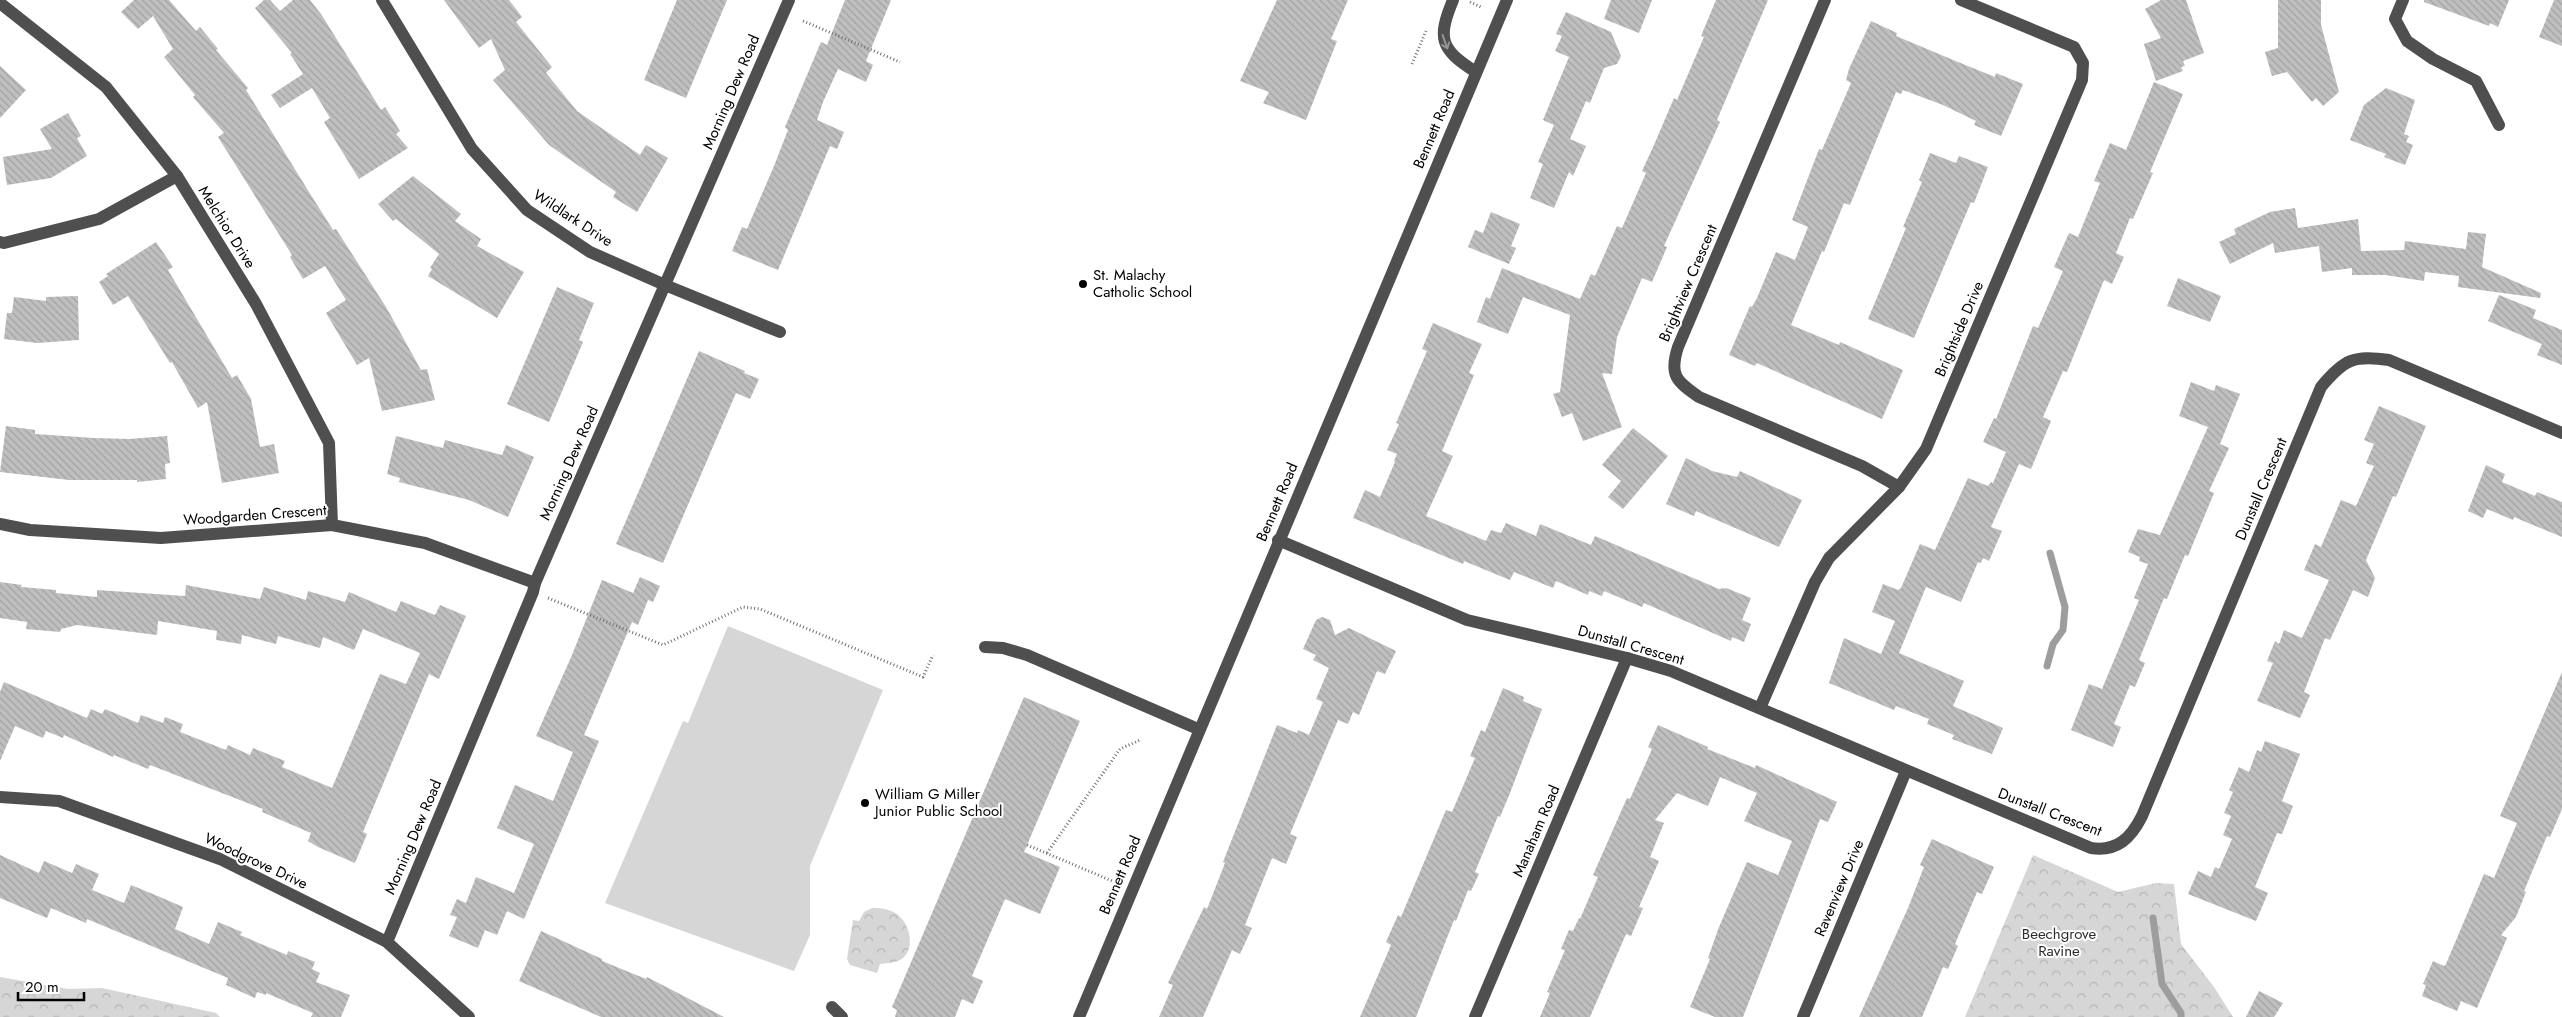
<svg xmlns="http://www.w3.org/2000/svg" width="2562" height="1017" viewBox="0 0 2562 1017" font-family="Jost,sans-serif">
<defs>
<pattern id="forest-crowns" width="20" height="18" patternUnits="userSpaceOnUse" patternTransform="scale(1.25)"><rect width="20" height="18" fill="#d6d6d6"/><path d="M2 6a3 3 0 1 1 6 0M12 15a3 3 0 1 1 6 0" fill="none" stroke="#b6b6b6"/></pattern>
<pattern id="building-back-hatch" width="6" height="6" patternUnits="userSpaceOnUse" patternTransform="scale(1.25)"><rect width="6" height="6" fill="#bfbfbf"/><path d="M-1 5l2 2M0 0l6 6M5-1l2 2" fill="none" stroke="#a2a2a2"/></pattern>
</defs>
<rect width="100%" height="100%" fill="#fff"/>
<polygon fill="#d6d6d6" points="728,626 883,690 810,866 810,935 794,971 605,903 683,721 688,723"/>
<g fill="url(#forest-crowns)">
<polygon points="2033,855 2118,892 2156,883 2174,884 2181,944 2214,987 2233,1017 1965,1017"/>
<path d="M872,908C882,908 894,909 901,918C911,928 915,952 900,960C895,963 886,963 880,964L877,973L850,965L847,959L853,920L859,921L864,912Z"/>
<polygon points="0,977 68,989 102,988 216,1013 220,1017 0,1017"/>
</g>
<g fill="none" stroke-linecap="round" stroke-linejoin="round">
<g stroke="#9d9d9d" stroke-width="7">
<polyline points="2047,666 2053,644 2063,630 2065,607 2050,553"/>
<polyline points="2153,918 2162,984 2181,1013 2181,1017"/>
</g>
</g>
<g fill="url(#building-back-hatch)">
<polygon points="134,0 169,0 196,31 200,27 218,49 216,50 248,88 246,90 309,192 333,230 336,229 386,307 421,370 427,369 435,400 382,411 369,358 357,365 326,313 346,300 325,266 303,279 290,257 292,255 218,137 224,133 193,97 195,95 164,57 173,49 153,16 138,29 121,12"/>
<polygon points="264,0 270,0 280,11 293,0 310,0 321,14 381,110 385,107 400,131 396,134 408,148 359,179 324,122 330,118 312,88 280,108 271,95 303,74 290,54 292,53 255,8"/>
<polygon points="444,0 509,0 522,17 516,22 552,67 546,73 577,111 640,155 646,145 668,158 637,212 613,197 616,192 549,145 493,80 505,70 491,39 479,48"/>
<polygon points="677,0 727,0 686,98 644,80"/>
<polygon points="845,0 891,0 866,61 873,65 866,82 838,69 823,102 817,120 844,132 837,149 830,146 778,270 732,251 742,227 747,229 774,166 788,130 785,127 821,42 827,45"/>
<polygon points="1277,0 1348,0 1331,39 1337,41 1306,120 1263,103 1269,92 1240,81"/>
<polygon points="1611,0 1652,0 1639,33 1604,19"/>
<polygon points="1716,0 1768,0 1717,120 1720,122 1664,246 1667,247 1652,282 1642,278 1617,337 1612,374 1602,373 1622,427 1583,441 1572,413 1562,417 1553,394 1560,392 1570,315 1523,297 1508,334 1477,322 1486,297 1490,299 1502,268 1580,299 1591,274 1595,276 1617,226 1622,228 1646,173 1642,171 1654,145 1674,98 1677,100 1704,37 1701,36"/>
<polygon points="2161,0 2186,0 2204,53 2183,61 2185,66 2181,67 2183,71 2156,81 2144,44 2161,38 2145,9"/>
<polygon points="2278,0 2321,0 2321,25 2339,92 2323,106 2316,98 2312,102 2287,72 2272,76 2265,52 2278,48"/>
<polygon points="2424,0 2509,0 2498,27 2490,23 2489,26 2424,2"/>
<polygon points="2554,0 2562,0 2562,46 2539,37"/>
<polygon points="1566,12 1611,32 1621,56 1617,64 1604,68 1590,103 1586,101 1570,139 1586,146 1573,176 1569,172 1554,208 1530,198 1543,164 1538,162 1554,125 1543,120 1569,57 1555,51 1562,36 1556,34"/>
<polygon points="1871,21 1897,33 1896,36 1958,62 1995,77 1996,73 2023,84 2001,136 1974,125 1976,121 1943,105 1903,90 1901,94 1896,92 1850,205 1844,203 1824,252 1822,251 1791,325 1839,345 1840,342 1903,370 1882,419 1757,363 1755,366 1729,355 1750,306 1752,307 1757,298 1776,252 1795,260 1808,227 1792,220 1819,149 1822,150 1851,83 1846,80 1849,69"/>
<polygon points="0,66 26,90 0,118"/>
<polygon points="2154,82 2183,94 2150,172 2153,173 2133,219 2130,218 2116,253 2124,257 2112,284 2104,280 2067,372 2063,371 2043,417 2051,421 2031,469 2019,464 1991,527 2002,531 1989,561 1983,558 1981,563 1978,562 1961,602 1926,587 1899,653 1964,681 1953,706 2003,728 1992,754 1952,739 1954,735 1927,724 1929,719 1896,706 1894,710 1829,683 1844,638 1881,654 1895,621 1872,612 1883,584 1898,590 1901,588 1920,544 1935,550 1968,478 1988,486 1991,482 1993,483 2006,452 1983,442 1994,418 1996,419 2033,326 2038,328 2063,271 2054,267 2069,233 2078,237 2100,183 2094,181 2110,143 2126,150"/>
<polygon points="2386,88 2415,100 2404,134 2409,136 2406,142 2413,145 2405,165 2384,157 2386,154 2350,140 2364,105"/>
<polygon points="68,113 81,136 77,138 87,156 51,178 7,185 3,157 52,149 40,129"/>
<polygon points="1930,153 1956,163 1959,156 1988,167 1974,203 1971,202 1914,338 1868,319 1906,228 1903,227 1922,182 1919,180"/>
<polygon points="413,176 461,214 455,221 481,239 477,246 524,272 497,318 428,276 432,269 430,268 439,254 396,219 393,221 378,204"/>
<polygon points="2295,208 2298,228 2358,219 2361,251 2404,250 2405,241 2466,249 2468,232 2486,234 2482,267 2541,293 2540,298 2458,287 2459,276 2425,272 2424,281 2385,275 2352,275 2352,268 2322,272 2319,246 2275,253 2273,243 2230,264 2219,242 2236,234 2234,229 2270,212"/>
<polygon points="1491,212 1520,224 1511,246 1516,248 1509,264 1468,247 1475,230 1483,233"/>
<polygon points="156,242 173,267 168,270 232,378 237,375 251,399 260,447 274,444 279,473 222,483 207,402 198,408 172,362 170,363 128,296 113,305 99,282 108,276 106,274"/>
<polygon points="2178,278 2221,296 2210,322 2167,306"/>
<polygon points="557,287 594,303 579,340 583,342 549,422 507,404"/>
<polygon points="2499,295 2536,310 2533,318 2562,330 2562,365 2537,355 2542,344 2488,321"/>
<polygon points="78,296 79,340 37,343 4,339 7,313 12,313 14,297 46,301 46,297"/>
<polygon points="1433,323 1482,344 1469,373 1474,375 1442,451 1453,456 1426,516 1486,541 1491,530 1501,533 1506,523 1536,536 1540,524 1591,545 1595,536 1719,589 1726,588 1751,598 1742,620 1751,624 1744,642 1732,637 1731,641 1644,603 1642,607 1604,591 1602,596 1589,591 1588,595 1556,581 1553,588 1514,572 1510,580 1464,561 1463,564 1353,518 1365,490 1380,497 1395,462 1394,461 1397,454 1387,450 1399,424 1396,423 1427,351 1422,349"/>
<polygon points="699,351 745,371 744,373 759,379 750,399 736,393 663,563 616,544"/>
<polygon points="2191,382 2214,391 2216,385 2240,394 2220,444 2229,448 2209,491 2214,493 2188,556 2185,555 2167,599 2164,598 2139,660 2145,663 2135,687 2130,685 2114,724 2121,727 2113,747 2071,730 2089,684 2102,689 2139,600 2134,598 2148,564 2139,561 2140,557 2128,552 2138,529 2160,535 2208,427 2179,416"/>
<polygon points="2379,406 2426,426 2396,497 2393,496 2366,560 2375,578 2368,597 2353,590 2330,640 2325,638 2304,692 2310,695 2300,718 2257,701 2273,663 2267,661 2275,641 2279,644 2284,630 2302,638 2329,580 2304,570 2315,544 2321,547 2341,500 2356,506 2374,466 2366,463 2374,444 2364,440"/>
<polygon points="6,426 35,430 35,434 94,438 129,439 167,436 170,463 165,464 166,479 137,482 137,480 69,480 0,472"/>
<polygon points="1633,428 1668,456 1623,509 1608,497 1621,481 1602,465"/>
<polygon points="396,436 443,448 445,440 502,455 506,445 534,457 508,517 469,500 399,482 400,478 387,474"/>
<polygon points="1686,458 1712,471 1737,477 1740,471 1802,500 1779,547 1696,511 1694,516 1666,504"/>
<polygon points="2486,465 2505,474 2502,482 2535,496 2537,492 2562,502 2562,537 2514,517 2513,520 2487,509 2483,518 2468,511"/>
<polygon points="640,577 660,586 653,602 648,600 638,625 632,622 584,735 599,741 524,919 507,911 497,935 485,930 478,948 449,936 457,917 450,915 457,899 466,903 476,877 514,893 534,844 497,828 515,785 553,801 573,752 536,736 572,655 602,580 633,593"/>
<polygon points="0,582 22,585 21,587 56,590 56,593 97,597 97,590 185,596 186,585 260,599 264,587 306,600 308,591 345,602 349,592 396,612 401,601 435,615 440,605 466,616 439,679 429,674 363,832 367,834 355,863 318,847 308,841 311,833 262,812 263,809 150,765 148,769 114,755 113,757 64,735 63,738 46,731 43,738 15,726 0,761 0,692 4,682 87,718 91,709 102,714 105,709 138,723 141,715 163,723 165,717 183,724 180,732 226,750 228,745 250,755 253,748 285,761 282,767 332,788 380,674 406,684 420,653 363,629 354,650 323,637 320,648 278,636 276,644 242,635 241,644 216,640 217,631 158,621 157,635 77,625 61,629 60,632 26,629 27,622 0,618"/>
<polygon points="1322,617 1330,620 1335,635 1349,628 1396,651 1385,674 1377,671 1359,715 1353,712 1348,724 1338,720 1290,834 1297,837 1286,864 1272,858 1245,925 1252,928 1240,954 1232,950 1203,1017 1159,1017 1173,985 1168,983 1204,907 1207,909 1225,863 1223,862 1277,725 1297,733 1298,730 1309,735 1323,702 1316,699 1329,668 1313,660 1316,655 1303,649 1316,620"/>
<polygon points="2562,672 2562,809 2550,837 2547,836 2524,891 2526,892 2516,917 2501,935 2507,938 2477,1008 2461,1001 2457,1011 2422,996 2426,985 2423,984 2433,961 2444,966 2446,964 2484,874 2494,878 2517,823 2500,816"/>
<polygon points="1503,688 1524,697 1523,701 1542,709 1510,793 1500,817 1498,816 1475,872 1479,874 1471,891 1468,890 1456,921 1454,920 1416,1017 1360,1017 1391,945 1386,942 1398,915 1401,917 1446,810 1452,812 1475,758 1470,756 1481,730 1485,732"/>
<polygon points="1024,697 1080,721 1024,852 1060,867 1040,914 1005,899 972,976 983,981 973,1004 962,999 955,1017 895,1017 897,1010 892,1007"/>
<polygon points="1658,725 1708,747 1707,749 1755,768 1756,765 1837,802 1828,822 1820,819 1743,1017 1715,1017 1690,1007 1710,959 1708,958 1719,927 1747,862 1778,875 1792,841 1744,821 1757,793 1720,777 1708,806 1677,793 1655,820 1664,823 1650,857 1659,861 1639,907 1643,908 1631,936 1626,934 1590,1017 1540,1017 1550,993 1547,992 1565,950 1561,949 1569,930 1573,931 1579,918 1580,919 1598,877 1593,875 1627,798 1630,799 1652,749 1648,747"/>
<polygon points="2265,741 2300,754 2282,801 2293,806 2282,834 2277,833 2255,887 2268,893 2256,921 2188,894 2198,871 2211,877 2215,867 2219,869 2232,839 2223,835 2231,816 2224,813 2233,792 2229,790 2239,767 2249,772 2257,750 2261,752"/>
<polygon points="1932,839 1994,867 1982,894 1977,892 1955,944 1958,946 1948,969 1943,967 1922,1017 1859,1017 1908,908 1924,867 1920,865"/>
<polygon points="0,855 39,873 44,861 72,873 76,864 99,874 92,890 124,903 131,885 160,897 183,907 175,929 209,944 218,922 242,932 240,935 287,955 288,951 315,962 312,969 320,973 316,982 350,995 341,1017 311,1017 313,1013 266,993 266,995 257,992 255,998 226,985 228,978 87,919 86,923 51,908 47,918 0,898"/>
<polygon points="541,931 602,959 602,961 646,979 647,977 724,1017 601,1017 519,981"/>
<polygon points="2259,991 2283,1003 2274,1017 2246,1017"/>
</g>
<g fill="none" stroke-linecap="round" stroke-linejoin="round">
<g stroke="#717171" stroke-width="3" stroke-dasharray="1 2.5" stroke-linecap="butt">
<polyline points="1470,2 1481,7"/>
<polyline points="803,21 900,62"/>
<polyline points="1412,64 1426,31"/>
<polyline points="548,598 663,645 743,607 760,609 923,677 933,655"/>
<polyline points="1027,845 1117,883"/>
<polyline points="1047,853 1120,749 1140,740"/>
</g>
<g stroke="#4f4f4f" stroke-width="12">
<polyline points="382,0 472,149 527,210 590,252 665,285 780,332"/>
<path d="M1453,0C1437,39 1440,49 1476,72"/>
<path d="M1825,0L1678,347C1669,375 1676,381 1699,397L1862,466L1899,487"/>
<polyline points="2403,0 2395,19 2407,41 2433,59 2476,81 2499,125"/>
<polyline points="0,3 106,87 177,176 256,304 329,443 332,525"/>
<polyline points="0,242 4,243 99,219 177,176"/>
<polyline points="0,524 30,530 161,538 332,525 425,543 535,583"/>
<path d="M1278,540L1467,620L1627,658L1671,671L2091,848C2117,852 2131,838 2142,816L2321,387C2344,359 2354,355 2389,360L2562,433"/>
<polyline points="985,647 1003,648 1027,655 1198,729"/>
<polyline points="1760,708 1815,582 1829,558 1899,487 1926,449 2082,80 2083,63 2074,47 1961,0"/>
<polyline points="0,797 59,801 220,859 387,942 469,1017"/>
<polyline points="387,942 533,592 535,583 789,0"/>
<polyline points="832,1007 842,1017"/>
<polyline points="1079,1017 1507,0"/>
<polyline points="1475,1017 1627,658"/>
<polyline points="1803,1017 1906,771"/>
</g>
</g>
<defs><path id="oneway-shaft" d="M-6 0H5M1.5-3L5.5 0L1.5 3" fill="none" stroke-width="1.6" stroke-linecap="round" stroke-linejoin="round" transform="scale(1.25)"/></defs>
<use stroke="#959595" href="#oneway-shaft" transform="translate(1445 42) rotate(71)"/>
<g fill="#000" stroke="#fff" stroke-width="2">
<circle cx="1083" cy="284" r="5"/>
<circle cx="865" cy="803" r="5"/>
</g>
<g text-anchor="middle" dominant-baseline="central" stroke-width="4" stroke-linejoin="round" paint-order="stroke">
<g font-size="15" fill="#000" stroke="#fff">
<text transform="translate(731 92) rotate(-67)">Morning Dew Road</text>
<text transform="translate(1434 129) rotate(-67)">Bennett Road</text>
<text transform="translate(573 218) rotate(33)">Wildlark Drive</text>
<text transform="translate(227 227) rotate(58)">Melchior Drive</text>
<text transform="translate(1688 283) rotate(-67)">Brightview Crescent</text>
<text transform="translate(1959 329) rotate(-67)">Brightside Drive</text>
<text transform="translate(569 463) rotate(-66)">Morning Dew Road</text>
<text transform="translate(2261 489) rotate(-67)">Dunstall Crescent</text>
<text transform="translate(1277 502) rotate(-67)">Bennett Road</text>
<text transform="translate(255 515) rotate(-4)">Woodgarden Crescent</text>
<text transform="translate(1631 645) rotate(16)">Dunstall Crescent</text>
<text transform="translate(2050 812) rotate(21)">Dunstall Crescent</text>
<text transform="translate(1536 831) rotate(-67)">Manaham Road</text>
<text transform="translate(413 837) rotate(-67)">Morning Dew Road</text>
<text transform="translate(256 861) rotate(25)">Woodgrove Drive</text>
<text transform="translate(1120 875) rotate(-67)">Bennett Road</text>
<text transform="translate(1839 888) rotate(-67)">Ravenview Drive</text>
</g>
<g font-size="15" fill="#000" stroke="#fff" text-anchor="start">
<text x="1093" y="275">St. Malachy<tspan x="1093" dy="17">Catholic School</tspan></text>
<text x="875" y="794">William G Miller<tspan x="875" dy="17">Junior Public School</tspan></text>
</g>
<g font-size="15" fill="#2d2d2d" stroke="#fff">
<text x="2059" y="934">Beechgrove<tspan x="2059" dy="17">Ravine</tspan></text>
</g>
</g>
<path d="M18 992v8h66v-8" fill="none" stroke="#000000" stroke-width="2.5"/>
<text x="25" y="992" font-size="15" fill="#000000" stroke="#ffffff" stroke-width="4" paint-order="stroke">20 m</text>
</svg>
